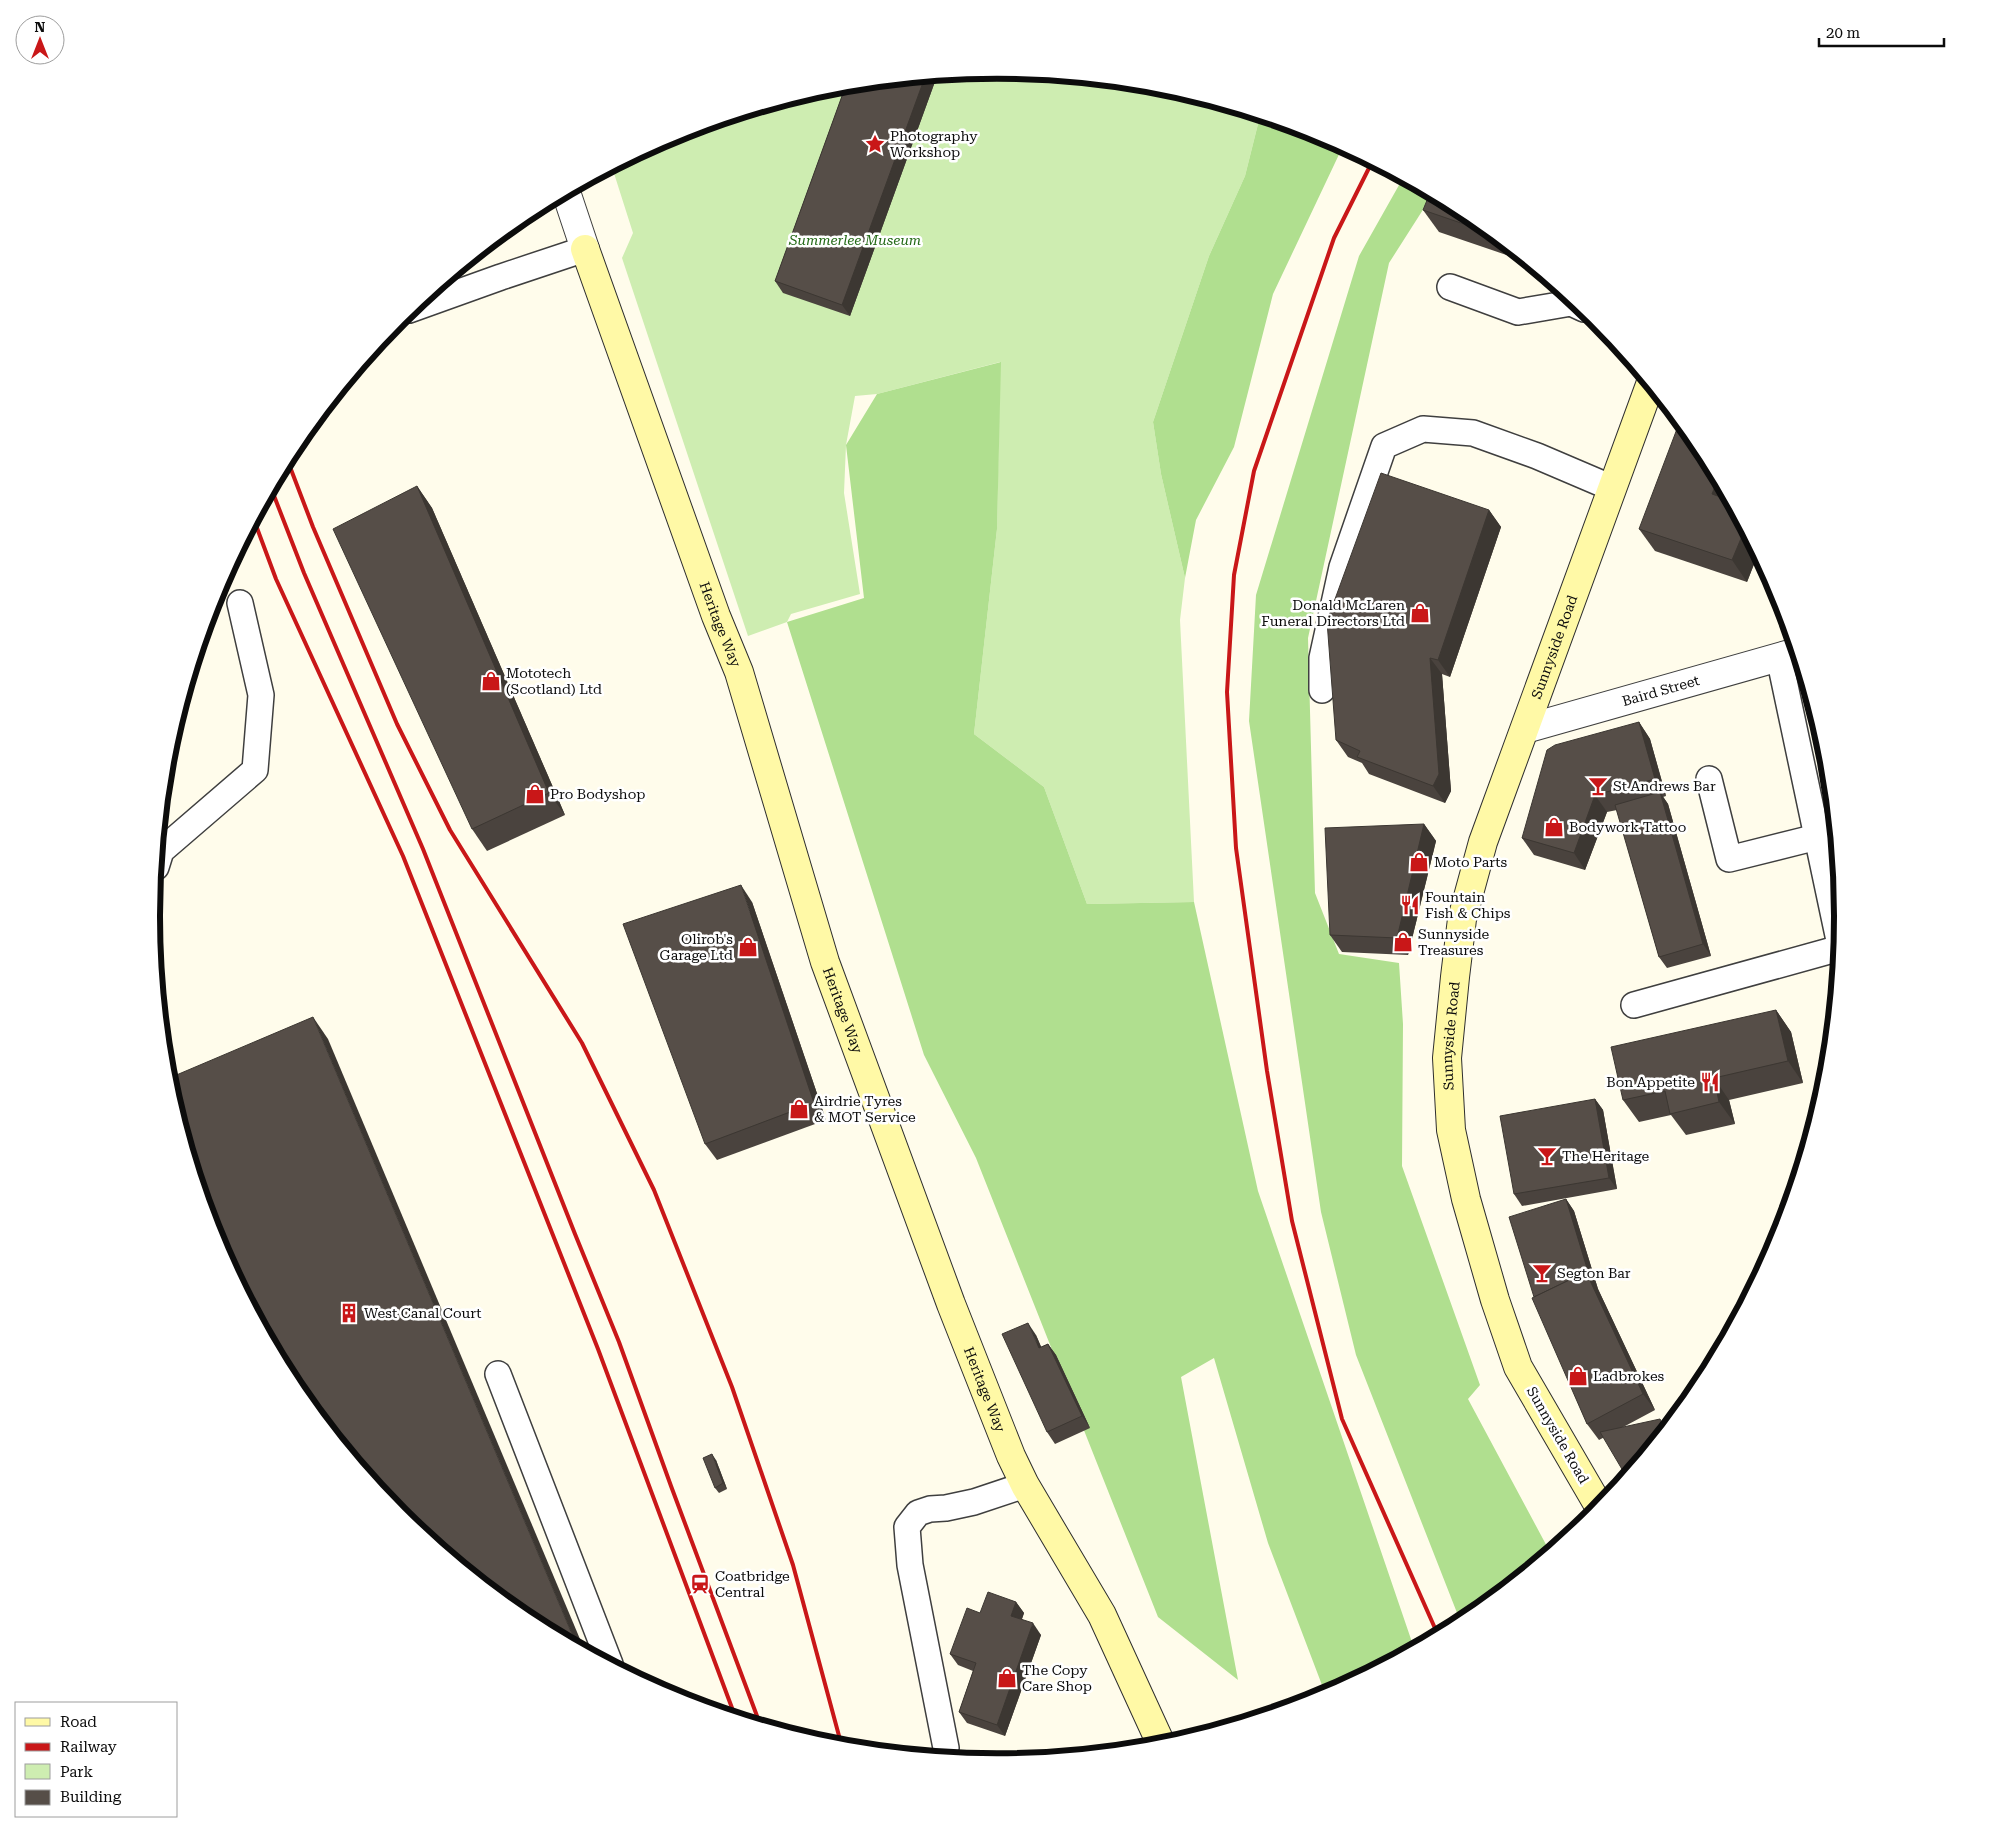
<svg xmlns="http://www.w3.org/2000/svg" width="1994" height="1832" viewBox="0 0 1994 1832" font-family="'Roboto Serif',serif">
<rect width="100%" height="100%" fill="#fffceb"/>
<polygon fill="#ceedb1" points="997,70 1162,86 1260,116 1245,176 1209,256 1153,422 1161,474 1185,578 1180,620 1194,902 1087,904 1044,787 974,734 997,529 1000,362 877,394 855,396 846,445 844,493 860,594 791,614 787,622 748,636 622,258 633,233 612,167 674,134 832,86"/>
<g fill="#b0df8f">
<polygon points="1260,116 1321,135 1343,146 1273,294 1234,447 1196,520 1185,578 1161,474 1153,422 1209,256 1245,176"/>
<polygon points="1403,178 1433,194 1389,263 1308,638 1315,893 1339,954 1399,963 1403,1024 1402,1166 1480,1385 1468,1399 1550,1552 1461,1623 1356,1355 1321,1212 1249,721 1256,595 1359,256"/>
<polygon points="1001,362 997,529 974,734 1044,787 1087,904 1194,902 1258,1191 1414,1648 1329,1693 1325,1693 1268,1543 1214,1358 1181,1377 1238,1680 1158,1617 976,1158 924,1055 787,622 864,598 846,445 877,394"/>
</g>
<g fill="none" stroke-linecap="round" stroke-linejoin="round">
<defs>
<g id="lane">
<polyline points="1450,287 1518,312 1571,303 1584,309"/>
<polyline points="409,310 501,277 585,249"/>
<polyline points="1779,657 1840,945"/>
<polyline points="1322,690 1322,658 1342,567 1384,446 1423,429 1473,433 1537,456 1612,488"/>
<polyline points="1709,779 1729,859 1817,837"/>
<polyline points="156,867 161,851 255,770 261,695 240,603"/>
<polyline points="1634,1005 1840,948"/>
<polyline points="498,1374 610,1664"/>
<polyline points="946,1748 910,1565 907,1527 918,1513 930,1509 946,1508 974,1502 1025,1485"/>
</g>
<g id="street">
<polyline points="566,192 585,249"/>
<path id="s1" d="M1525,729L1797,652"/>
</g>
<g id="secondary">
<path id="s2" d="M585,249L716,616L739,672L825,962L951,1304L1011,1456L1025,1485L1102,1615L1162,1746"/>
<path id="s3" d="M1600,1508L1518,1367L1495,1300L1466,1199L1451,1130L1447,1058L1455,977L1462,919L1483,842L1650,385"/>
</g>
</defs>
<use href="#lane" stroke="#3f3f3f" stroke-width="28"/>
<use href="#street" stroke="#3f3f3f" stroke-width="30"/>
<use href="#secondary" stroke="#2e2e2e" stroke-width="30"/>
<use href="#lane" stroke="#fff" stroke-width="25"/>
<use href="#street" stroke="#fff" stroke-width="28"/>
<use href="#secondary" stroke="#fff9a6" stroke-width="28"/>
<g stroke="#c91718" stroke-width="4">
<polyline points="1372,162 1334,238 1254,471 1234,575 1227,692 1236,848 1267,1071 1292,1221 1342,1419 1438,1635"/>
<polyline points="287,459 313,527 397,724 450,830 582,1043 654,1190 732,1387 793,1565 842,1747"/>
<polyline points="271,488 304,573 423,849 575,1234 619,1342 671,1486 760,1724"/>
<polyline points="254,520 276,579 403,856 598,1349 735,1716"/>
</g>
</g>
<g fill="#4a433e">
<polygon points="937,76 850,316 783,293 775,281 846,85"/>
<polygon points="1423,210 1467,213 1527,262 1439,232"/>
<polygon points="1701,446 1758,554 1747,582 1655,551 1639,529"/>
<polygon points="417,486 432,508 565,815 487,851 472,829"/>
<polygon points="1489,510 1501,527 1450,677 1442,674 1451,791 1445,803 1369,774 1362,763 1348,757 1336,740"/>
<polygon points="1639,722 1650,739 1666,796 1663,797 1668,804 1711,956 1667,968 1659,957 1617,810 1607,812 1585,870 1534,855 1522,838"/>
<polygon points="1424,824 1436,841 1408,955 1342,952 1330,935"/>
<polygon points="752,902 826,1120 717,1160 705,1144"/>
<polygon points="1776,1010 1791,1032 1803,1083 1729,1100 1735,1124 1686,1135 1671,1115 1639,1122 1623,1100"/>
<polygon points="1595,1099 1603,1110 1617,1189 1522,1206 1514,1194"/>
<polygon points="1566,1199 1574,1211 1598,1289 1655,1410 1599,1440 1587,1424 1534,1297"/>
<polygon points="1036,1335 1041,1347 1048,1344 1056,1355 1090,1428 1055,1444 1047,1432"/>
<polygon points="716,1460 727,1489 719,1493 715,1488"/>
<polygon points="1016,1602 1024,1613 1022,1619 1041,1635 1005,1736 967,1723 959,1712 973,1671 958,1665 950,1654 980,1613"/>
</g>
<g fill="#3c3732">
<polygon points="937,76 850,316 842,305 925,77"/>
<polygon points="1718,479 1732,504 1712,494"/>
<polygon points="417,486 432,508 565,815 549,793"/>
<polygon points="1489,510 1501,527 1450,677 1438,660"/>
<polygon points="1745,529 1758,554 1747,582 1732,560"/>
<polygon points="1430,658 1442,674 1451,791 1445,803 1433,786"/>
<polygon points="1639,722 1650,739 1666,796 1655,779"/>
<polygon points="1660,792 1668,804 1711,956 1703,944"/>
<polygon points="1595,795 1607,812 1585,870 1574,853"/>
<polygon points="1424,824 1436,841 1408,955 1397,938"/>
<polygon points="741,885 752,902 826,1120 814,1103"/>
<polygon points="1776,1010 1791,1032 1803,1083 1788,1061"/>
<polygon points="313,1017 328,1039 585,1651 577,1646"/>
<polygon points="1714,1078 1729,1100 1735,1124 1719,1102"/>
<polygon points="1595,1099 1603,1110 1617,1189 1609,1178"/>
<polygon points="1566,1199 1574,1211 1598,1289 1655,1410 1643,1394 1586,1272"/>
<polygon points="1028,1323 1036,1335 1047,1360 1039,1348"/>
<polygon points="1048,1344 1056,1355 1090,1428 1082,1416"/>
<polygon points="712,1454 716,1460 727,1489 723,1483"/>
<polygon points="1016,1602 1024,1613 1019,1627 1011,1616"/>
<polygon points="1033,1623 1041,1635 1005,1736 997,1725"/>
</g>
<g fill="#564e48" stroke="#3c3732">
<polygon points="925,77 842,305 775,281 846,85"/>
<polygon points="1430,193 1467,213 1493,234 1423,210"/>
<polygon points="1680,421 1701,446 1718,479 1712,494 1729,500 1745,529 1732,560 1639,529"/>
<polygon points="1381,473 1489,510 1438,660 1430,658 1439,774 1433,786 1357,757 1360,751 1336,740 1327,621"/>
<polygon points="417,486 549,793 472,829 333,529"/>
<polygon points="1639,722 1655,779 1595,795 1574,853 1522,838 1547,750 1555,745"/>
<polygon points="1660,792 1703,944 1659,957 1615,805"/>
<polygon points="1424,824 1397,938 1330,935 1325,828"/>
<polygon points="741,885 814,1103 705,1144 623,924"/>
<polygon points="1776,1010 1788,1061 1714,1078 1719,1102 1670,1114 1665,1091 1623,1100 1611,1047"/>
<polygon points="313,1017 577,1646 527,1619 399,1514 293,1386 215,1239 167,1079"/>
<polygon points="1595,1099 1609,1178 1514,1194 1500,1116"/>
<polygon points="1566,1199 1590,1278 1586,1272 1534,1297 1509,1217"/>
<polygon points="1586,1272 1643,1394 1587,1424 1532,1298"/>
<polygon points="1028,1323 1039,1348 1048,1344 1082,1416 1047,1432 1002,1334"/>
<polygon points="1660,1419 1665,1429 1626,1476 1600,1432"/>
<polygon points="712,1454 723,1483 715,1488 703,1458"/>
<polygon points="988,1592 1016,1602 1011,1616 1033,1623 997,1725 959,1712 976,1663 950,1654 967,1608 980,1613"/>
</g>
<defs>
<symbol id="sight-bare" viewBox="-9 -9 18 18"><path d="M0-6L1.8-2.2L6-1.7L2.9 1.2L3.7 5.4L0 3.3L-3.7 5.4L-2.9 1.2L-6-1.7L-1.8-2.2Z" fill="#c91718" stroke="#fff" stroke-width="2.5" paint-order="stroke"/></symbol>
<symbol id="shop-bare" viewBox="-9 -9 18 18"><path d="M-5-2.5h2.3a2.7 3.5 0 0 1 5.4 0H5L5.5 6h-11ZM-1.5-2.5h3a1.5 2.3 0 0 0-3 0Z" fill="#c91718" stroke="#fff" stroke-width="2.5" paint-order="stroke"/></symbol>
<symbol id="bar-bare" viewBox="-9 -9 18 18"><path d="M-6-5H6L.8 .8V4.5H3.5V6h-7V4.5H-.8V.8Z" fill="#c91718" stroke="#fff" stroke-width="2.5" paint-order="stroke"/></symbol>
<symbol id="restaurant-bare" viewBox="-9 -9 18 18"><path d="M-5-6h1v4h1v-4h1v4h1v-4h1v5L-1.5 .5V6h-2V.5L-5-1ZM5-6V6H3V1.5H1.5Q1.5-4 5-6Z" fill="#c91718" stroke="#fff" stroke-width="2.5" paint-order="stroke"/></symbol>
<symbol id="building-bare" viewBox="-9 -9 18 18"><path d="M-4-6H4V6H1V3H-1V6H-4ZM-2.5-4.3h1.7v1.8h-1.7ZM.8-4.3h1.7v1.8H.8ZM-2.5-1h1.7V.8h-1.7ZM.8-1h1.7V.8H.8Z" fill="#c91718" stroke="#fff" stroke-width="2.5" paint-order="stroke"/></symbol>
<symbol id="station-bare" viewBox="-9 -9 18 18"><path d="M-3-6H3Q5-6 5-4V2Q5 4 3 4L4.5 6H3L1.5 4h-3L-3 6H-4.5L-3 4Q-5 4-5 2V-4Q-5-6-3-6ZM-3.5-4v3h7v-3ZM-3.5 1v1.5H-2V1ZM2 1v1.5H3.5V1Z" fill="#c91718" stroke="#fff" stroke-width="2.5" paint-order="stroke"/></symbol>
</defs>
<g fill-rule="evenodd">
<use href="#sight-bare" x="861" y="130" width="28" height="28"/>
<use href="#shop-bare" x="1406" y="599" width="28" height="28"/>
<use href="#shop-bare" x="477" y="667" width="28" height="28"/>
<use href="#bar-bare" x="1584" y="772" width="28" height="28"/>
<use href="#shop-bare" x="521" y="780" width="28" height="28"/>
<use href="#shop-bare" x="1540" y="813" width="28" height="28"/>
<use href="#shop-bare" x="1405" y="848" width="28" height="28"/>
<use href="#restaurant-bare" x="1396" y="891" width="28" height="28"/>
<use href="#shop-bare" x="1389" y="928" width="28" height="28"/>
<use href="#shop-bare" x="734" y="933" width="28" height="28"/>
<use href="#restaurant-bare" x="1696" y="1068" width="28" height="28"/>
<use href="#shop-bare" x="785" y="1095" width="28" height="28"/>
<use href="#bar-bare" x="1533" y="1142" width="28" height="28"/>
<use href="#bar-bare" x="1528" y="1259" width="28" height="28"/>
<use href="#building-bare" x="335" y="1299" width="28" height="28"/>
<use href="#shop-bare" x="1564" y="1362" width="28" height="28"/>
<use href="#station-bare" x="686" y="1570" width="28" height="28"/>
<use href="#shop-bare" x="993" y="1664" width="28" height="28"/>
</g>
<g text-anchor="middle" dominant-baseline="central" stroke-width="5" stroke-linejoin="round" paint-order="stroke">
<g font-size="14" fill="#0c0c0c" stroke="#fff" text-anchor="start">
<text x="890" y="136">Photography<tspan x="890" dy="16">Workshop</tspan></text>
<text x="1405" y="605" text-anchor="end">Donald McLaren<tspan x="1405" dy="16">Funeral Directors Ltd</tspan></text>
<text x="506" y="673">Mototech<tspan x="506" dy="16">(Scotland) Ltd</tspan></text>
<text x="1613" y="786">St Andrews Bar</text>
<text x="550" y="794">Pro Bodyshop</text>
<text x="1569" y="827">Bodywork Tattoo</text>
<text x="1434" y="862">Moto Parts</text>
<text x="1425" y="897">Fountain<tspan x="1425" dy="16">Fish &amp; Chips</tspan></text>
<text x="1418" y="934">Sunnyside<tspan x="1418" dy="16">Treasures</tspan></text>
<text x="733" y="939" text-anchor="end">Olirob's<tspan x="733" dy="16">Garage Ltd</tspan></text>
<text x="1695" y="1082" text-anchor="end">Bon Appetite</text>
<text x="814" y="1101">Airdrie Tyres<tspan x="814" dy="16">&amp; MOT Service</tspan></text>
<text x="1562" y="1156">The Heritage</text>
<text x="1557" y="1273">Segton Bar</text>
<text x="364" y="1313">West Canal Court</text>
<text x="1593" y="1376">Ladbrokes</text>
<text x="715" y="1576">Coatbridge<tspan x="715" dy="16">Central</tspan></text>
<text x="1022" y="1670">The Copy<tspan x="1022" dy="16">Care Shop</tspan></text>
</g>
<g font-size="14" font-style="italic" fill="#246a17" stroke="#fff">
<text x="855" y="240">Summerlee Museum</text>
</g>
<g font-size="14" fill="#0c0c0c" stroke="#fff">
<text stroke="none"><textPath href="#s2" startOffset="399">Heritage Way</textPath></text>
<text stroke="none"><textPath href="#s3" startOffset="909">Sunnyside Road</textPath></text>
<text stroke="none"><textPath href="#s1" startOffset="141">Baird Street</textPath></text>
<text stroke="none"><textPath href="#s2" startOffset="804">Heritage Way</textPath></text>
<text stroke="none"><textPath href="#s3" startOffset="504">Sunnyside Road</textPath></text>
<text stroke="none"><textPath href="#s2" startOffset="1209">Heritage Way</textPath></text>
<text transform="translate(1558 1435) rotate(60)">Sunnyside Road</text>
</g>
</g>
<path d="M0 0H1994V1832H0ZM160 916a837 837 0 1 1 1674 0a837 837 0 1 1-1674 0Z" fill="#fff" fill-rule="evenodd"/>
<path fill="none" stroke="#0c0c0c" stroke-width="6" d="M160 916a837 837 0 1 1 1674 0a837 837 0 1 1-1674 0Z"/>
<rect x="15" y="1702" width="162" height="115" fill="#ffffff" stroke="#9e9e9e"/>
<rect x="25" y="1718" width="25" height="8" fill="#fff9a6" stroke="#9e9e9e"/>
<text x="60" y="1727" font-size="15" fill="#0c0c0c">Road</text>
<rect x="25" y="1743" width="25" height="8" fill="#c91718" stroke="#9e9e9e"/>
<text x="60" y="1752" font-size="15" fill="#0c0c0c">Railway</text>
<rect x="25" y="1764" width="25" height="15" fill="#ceedb1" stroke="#9e9e9e"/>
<text x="60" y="1777" font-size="15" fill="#0c0c0c">Park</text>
<rect x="25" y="1790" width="25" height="15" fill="#564e48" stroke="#9e9e9e"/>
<text x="60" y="1802" font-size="15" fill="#0c0c0c">Building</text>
<g transform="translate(40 40)"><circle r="24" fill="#ffffff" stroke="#9e9e9e"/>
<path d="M0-4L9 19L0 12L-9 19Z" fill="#c91718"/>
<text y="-8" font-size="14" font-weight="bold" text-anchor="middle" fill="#0c0c0c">N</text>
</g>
<path d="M1819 38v8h125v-8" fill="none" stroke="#0c0c0c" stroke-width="2.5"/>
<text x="1826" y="38" font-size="15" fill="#0c0c0c" stroke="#ffffff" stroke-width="4" paint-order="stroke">20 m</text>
</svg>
